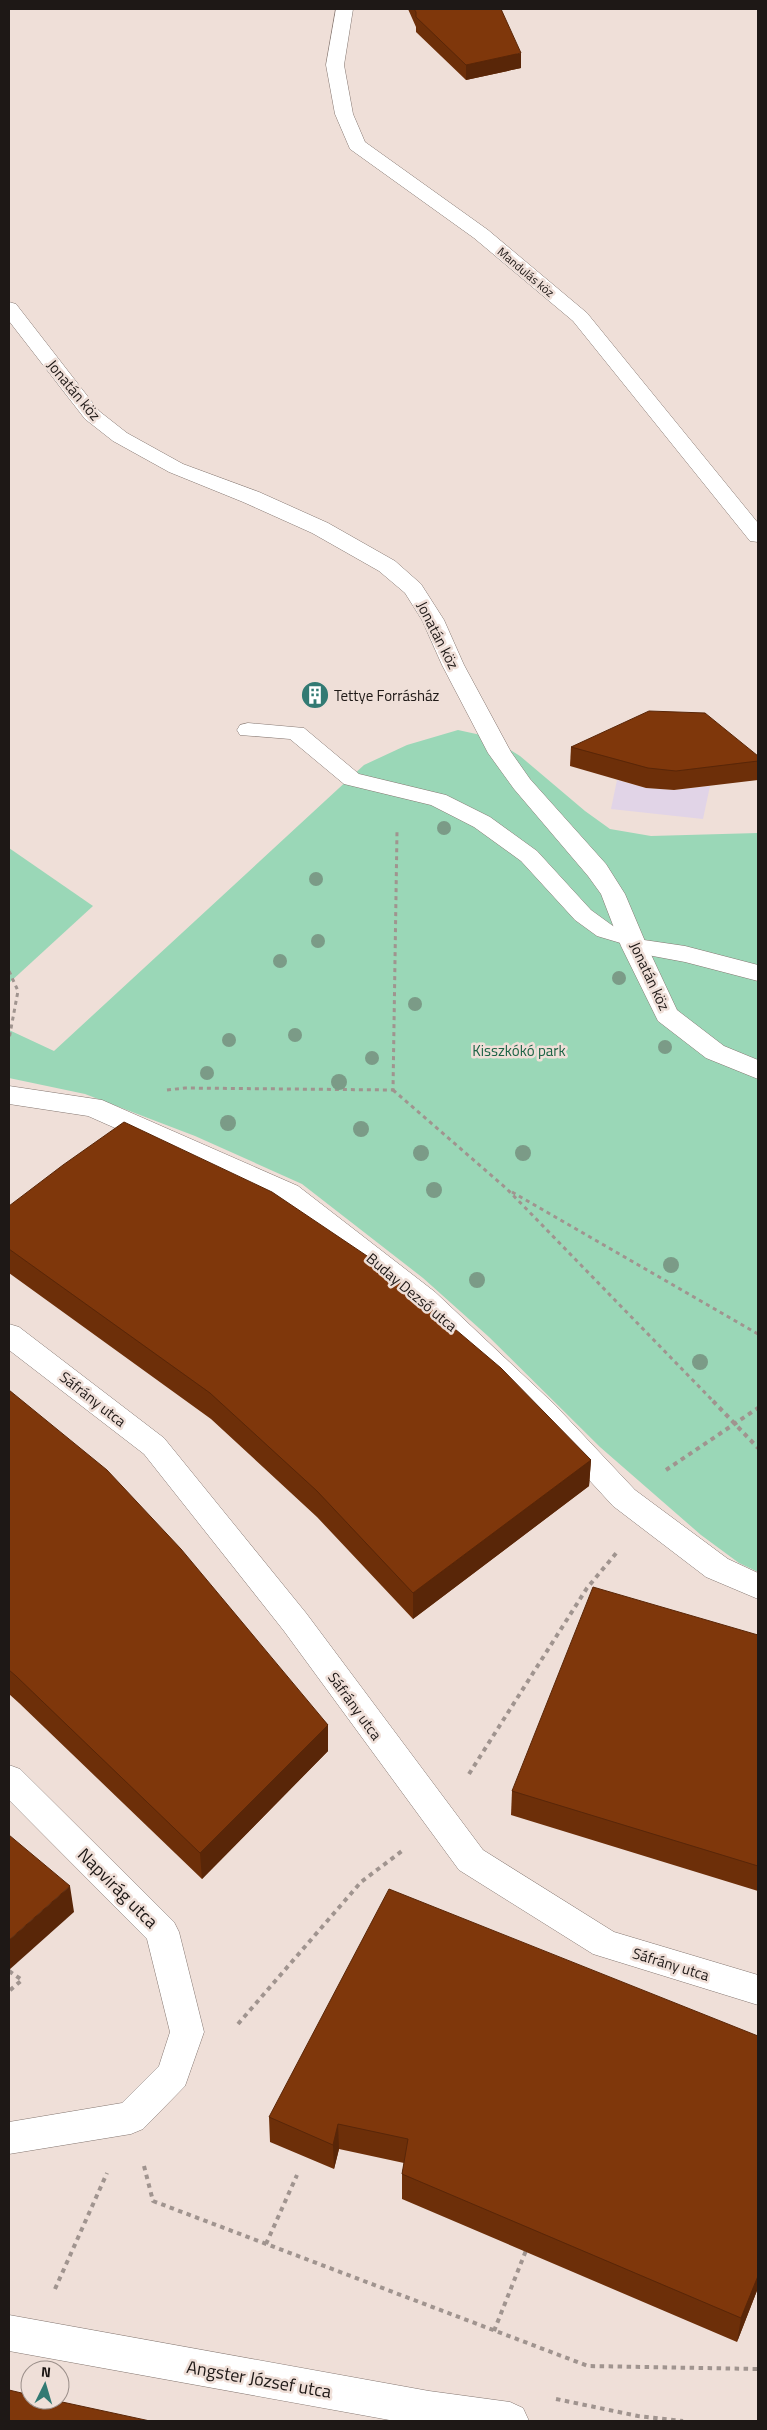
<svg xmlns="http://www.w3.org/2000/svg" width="767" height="2430" viewBox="0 0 767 2430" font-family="'Titillium Web',sans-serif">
<rect width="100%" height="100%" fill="#efdfd8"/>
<polygon fill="#e1d4e7" points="617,780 646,788 674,790 710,786 703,819 611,809"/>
<g fill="#9ad7b7">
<polygon points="458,730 490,737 520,756 585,811 610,829 651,836 758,833 758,1572 739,1563 701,1535 600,1447 489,1337 423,1278 302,1184 195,1136 85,1094 9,1078 9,1030 54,1051 364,765 407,745"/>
<polygon points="9,848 93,906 9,983"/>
</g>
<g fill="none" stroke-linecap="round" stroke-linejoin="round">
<defs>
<polygon id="service" points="248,723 304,728 359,774 446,795 490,817 537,851 591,910 613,926 641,934 644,940 685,946 758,965 758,981 685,962 626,951 623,946 624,944 597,936 575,920 521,861 474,827 431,805 344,784 290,739 240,735 237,730 240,725"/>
<g id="minor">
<polygon points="336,9 353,9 344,65 353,114 365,142 488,230 587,313 758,523 758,542 750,541 573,321 474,238 350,149 335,114 326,65"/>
<polygon points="9,302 16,304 99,411 127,433 183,464 259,492 328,523 395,561 421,584 444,620 464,665 511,752 530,779 606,864 625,894 647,946 677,1010 724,1046 758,1060 758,1079 706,1058 658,1021 621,946 601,894 588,876 514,789 488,753 442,665 422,620 405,593 379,571 312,533 243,502 169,472 113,441 85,419 9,321"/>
<polygon points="9,1086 102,1100 298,1186 435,1292 555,1405 635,1490 728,1559 758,1573 758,1599 706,1577 613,1506 535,1421 415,1306 278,1200 88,1116 9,1104"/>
<polygon points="9,1324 19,1327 164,1438 306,1613 483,1850 614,1932 758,1975 758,2005 593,1954 459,1870 284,1631 144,1454 9,1350"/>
<polygon points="9,1765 20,1769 174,1922 179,1932 204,2032 185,2086 143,2129 131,2134 9,2154 9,2122 122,2103 159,2066 170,2032 147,1939 9,1800"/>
</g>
<polygon id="tertiary" points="9,2315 429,2391 510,2402 523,2408 529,2421 395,2421 9,2351"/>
</defs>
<use href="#service" stroke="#857771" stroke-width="1"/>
<use href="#minor" stroke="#857771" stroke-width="1"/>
<use href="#tertiary" stroke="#857771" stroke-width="1"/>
<g stroke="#a0948f" stroke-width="3" stroke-dasharray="4 4" stroke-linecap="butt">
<polyline points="9,971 18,991 9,1039"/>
<polyline points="167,1090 185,1088 393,1090 397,831"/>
<polyline points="393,1090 507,1189 714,1402"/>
<polyline points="512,1192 758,1334"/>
</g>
<g stroke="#a0948f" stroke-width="4" stroke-dasharray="4.5 4.5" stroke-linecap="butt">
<polyline points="713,1401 758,1448"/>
<polyline points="666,1470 758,1408"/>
<polyline points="469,1774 587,1588 618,1551"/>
<polyline points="9,1971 22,1980 9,1991"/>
<polyline points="238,2024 361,1882 402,1851"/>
<polyline points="144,2166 153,2201 588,2366 758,2369"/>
<polyline points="266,2244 297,2175"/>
<polyline points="55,2289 107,2173"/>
<polyline points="494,2331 527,2248"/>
<polyline points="556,2399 638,2416 683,2421"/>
</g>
<use href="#service" fill="#fff" fill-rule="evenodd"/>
<use href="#minor" fill="#fff" fill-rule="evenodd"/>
<use href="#tertiary" fill="#fff" fill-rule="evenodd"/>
</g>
<g fill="#7b9b87">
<circle cx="444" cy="828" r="7"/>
<circle cx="316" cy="879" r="7"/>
<circle cx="318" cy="941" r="7"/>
<circle cx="280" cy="961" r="7"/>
<circle cx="619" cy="978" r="7"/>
<circle cx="415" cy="1004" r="7"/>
<circle cx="295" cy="1035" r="7"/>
<circle cx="229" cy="1040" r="7"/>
<circle cx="665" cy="1047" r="7"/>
<circle cx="372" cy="1058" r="7"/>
<circle cx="207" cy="1073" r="7"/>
<circle cx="339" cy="1082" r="8"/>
<circle cx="228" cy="1123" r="8"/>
<circle cx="361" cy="1129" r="8"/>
<circle cx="421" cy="1153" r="8"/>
<circle cx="523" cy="1153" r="8"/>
<circle cx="434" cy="1190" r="8"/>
<circle cx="671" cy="1265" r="8"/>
<circle cx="477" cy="1280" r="8"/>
<circle cx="700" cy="1362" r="8"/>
</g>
<g fill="#6d2f09">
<polygon points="408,9 501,9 521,68 466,80 416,32 416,27"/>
<polygon points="571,747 758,756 758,780 674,790 646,788 570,766"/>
<polygon points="9,1206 591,1460 589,1486 413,1619 317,1517 211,1419 9,1273"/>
<polygon points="9,1390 328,1725 328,1751 202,1879 19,1703 9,1694"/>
<polygon points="758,1635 758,1891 511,1815 512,1791"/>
<polygon points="758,2036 758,2288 737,2342 402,2199 402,2174 404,2163 339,2149 334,2169 270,2142 269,2117"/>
</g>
<g fill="#592608">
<polygon points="521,53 521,68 466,80 466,65"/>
<polygon points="591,1460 589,1486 413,1619 413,1593"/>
<polygon points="328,1725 328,1751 202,1879 200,1853"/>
<polygon points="70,1886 74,1912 9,1970 9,1940"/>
<polygon points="338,2124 339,2149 334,2169 333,2145"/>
<polygon points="758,2276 758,2288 737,2342 741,2318"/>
</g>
<g fill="#7f370b" stroke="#592608">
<polygon points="414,9 501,9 521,53 466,65 416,17 416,12"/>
<polygon points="649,711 705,713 758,756 758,761 676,771 648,768 571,747"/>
<polygon points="124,1122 272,1192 376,1262 501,1368 591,1460 413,1593 317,1491 210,1393 9,1249 9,1206 63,1165"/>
<polygon points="9,1390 107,1470 181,1549 328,1725 200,1853 16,1676 9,1670"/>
<polygon points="593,1587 758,1635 758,1866 512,1791"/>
<polygon points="9,1835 70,1886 9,1940"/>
<polygon points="389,1889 758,2036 758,2276 741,2318 402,2174 408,2139 338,2124 333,2145 269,2117"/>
<polygon points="9,2390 30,2395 30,2400 53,2400 150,2421 9,2421"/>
</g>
<defs>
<symbol id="building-disc" viewBox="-11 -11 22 22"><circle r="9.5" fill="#327a73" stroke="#efdfd8"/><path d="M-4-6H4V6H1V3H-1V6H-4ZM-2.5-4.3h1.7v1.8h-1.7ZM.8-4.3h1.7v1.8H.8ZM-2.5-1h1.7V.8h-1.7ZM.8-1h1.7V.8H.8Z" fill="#fff"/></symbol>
</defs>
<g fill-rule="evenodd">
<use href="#building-disc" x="299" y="679" width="32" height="32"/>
</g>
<g text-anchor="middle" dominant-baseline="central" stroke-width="5" stroke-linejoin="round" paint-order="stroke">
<g font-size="12" fill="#1e1816" stroke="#efdfd8">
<text transform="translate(526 272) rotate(40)">Mandulás köz</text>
</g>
<g font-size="15" fill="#1e1816" stroke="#efdfd8">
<text transform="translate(74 390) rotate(50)">Jonatán köz</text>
<text transform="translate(438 635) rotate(63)">Jonatán köz</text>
<text transform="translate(650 976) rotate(65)">Jonatán köz</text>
<text transform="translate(412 1292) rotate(40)">Buday Dezső utca</text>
<text transform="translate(93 1399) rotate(38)">Sáfrány utca</text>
<text transform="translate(355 1706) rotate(54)">Sáfrány utca</text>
<text transform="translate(671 1964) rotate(17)">Sáfrány utca</text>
</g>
<g font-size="15" fill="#1e1816" stroke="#efdfd8" text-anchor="start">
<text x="334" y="695">Tettye Forrásház</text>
</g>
<g font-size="15" fill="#1c6345" stroke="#efdfd8">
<text x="519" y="1050">Kisszkókó park</text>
</g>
<g font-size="18" fill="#1e1816" stroke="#efdfd8">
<text transform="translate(118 1888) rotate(45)">Napvirág utca</text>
<text transform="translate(259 2379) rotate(10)">Angster József utca</text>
</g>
</g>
<rect width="767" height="2430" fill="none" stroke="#1e1816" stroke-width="20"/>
<g transform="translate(45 2385) rotate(5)"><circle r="24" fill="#efdfd8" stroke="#9b8f8a"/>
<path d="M0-4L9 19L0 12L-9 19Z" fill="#327a73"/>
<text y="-8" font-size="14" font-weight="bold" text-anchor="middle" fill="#1e1816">N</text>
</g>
</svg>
